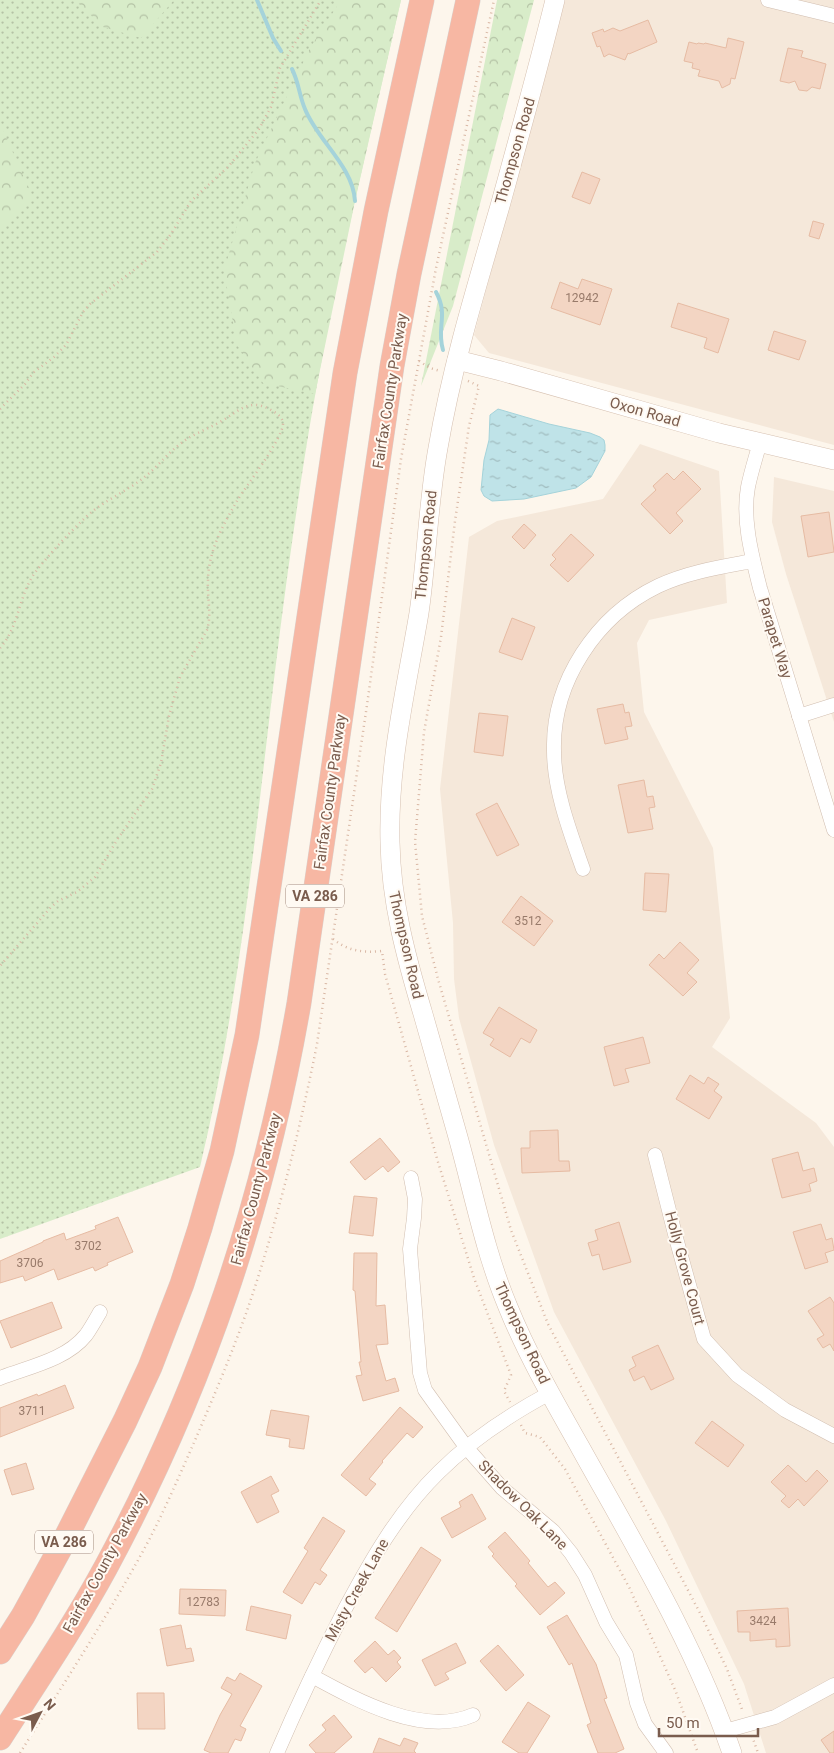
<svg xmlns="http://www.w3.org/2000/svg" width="834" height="1753" viewBox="0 0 834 1753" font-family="Roboto,sans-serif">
<defs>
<pattern id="grass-dots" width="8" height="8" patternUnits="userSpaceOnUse" patternTransform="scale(1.25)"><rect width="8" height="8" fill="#d8ecc9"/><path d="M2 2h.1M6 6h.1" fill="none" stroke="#b4c2a5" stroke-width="1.8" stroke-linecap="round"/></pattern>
<pattern id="forest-crowns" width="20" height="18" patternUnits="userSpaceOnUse" patternTransform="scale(1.25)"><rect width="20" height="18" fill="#d8ecc9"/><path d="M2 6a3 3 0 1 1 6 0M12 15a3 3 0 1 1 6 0" fill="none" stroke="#b4c2a5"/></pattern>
<pattern id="water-ripples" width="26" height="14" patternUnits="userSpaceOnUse" patternTransform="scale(1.25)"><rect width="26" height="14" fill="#bfe3e8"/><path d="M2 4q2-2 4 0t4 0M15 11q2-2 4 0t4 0" fill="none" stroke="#a0bbbe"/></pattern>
</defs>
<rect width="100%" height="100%" fill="#fdf6ec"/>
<g fill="#f5e8da">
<polygon points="564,0 834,0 834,445 489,353 474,335"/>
<polygon points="640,444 719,471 727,603 649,620 637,643 644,712 713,848 730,1018 712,1047 816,1123 834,1147 834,1753 766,1753 744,1684 666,1521 554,1312 494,1145 459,1018 454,979 453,923 440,789 469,537 497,521 603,499"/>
<polygon points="774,477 834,491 834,722 786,574 772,522"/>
</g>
<path fill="url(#grass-dots)" d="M0,0H401C370,135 337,271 313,407C303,464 295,521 287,578C260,775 246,974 200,1167L0,1239Z"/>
<g fill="url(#forest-crowns)">
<polygon points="75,0 174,0 141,38 103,27"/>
<polygon points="341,0 401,0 355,201 315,394 263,383 237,345 224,271 255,163 310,48"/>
<polygon points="497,0 534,0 453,306 421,386"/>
<polygon points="0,127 3,130 32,196 0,228"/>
</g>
<polygon fill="url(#water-ripples)" stroke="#a5d3da" points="498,409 549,424 590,433 600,437 604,440 605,445 605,451 591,477 576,488 524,499 492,501 484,496 481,490 484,460 489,440 490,415"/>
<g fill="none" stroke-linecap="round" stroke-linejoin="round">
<g stroke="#a5d3da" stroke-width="4">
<polyline points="257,0 273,38 281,51"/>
<path d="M292,69C299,83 299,95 305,109C317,140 353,166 355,201"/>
<path d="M436,292C449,316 436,327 443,350"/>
</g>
</g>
<g fill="#f3d5c3" stroke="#e6bba3">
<polygon points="648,20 657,42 629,54 628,53 625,60 609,54 604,57 600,46 597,47 592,33 603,29 604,32 613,28 620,31"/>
<polygon points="728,38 744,42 735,79 731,78 730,84 722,88 719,81 698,76 700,70 692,68 693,63 684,61 689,42 697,44 698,43 704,44 705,43 726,48"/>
<polygon points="788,48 803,51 801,57 826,64 820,89 812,87 807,91 799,90 795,81 789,83 780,81"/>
<polygon points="582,172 600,179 590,204 572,197"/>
<polygon points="813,221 824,224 819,239 809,236"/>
<polygon points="582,279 612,289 600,325 551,308 560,282 578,289"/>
<polygon points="678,303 729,319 718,353 704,348 707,338 671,327"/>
<polygon points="774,331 806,341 799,360 768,350"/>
<polygon points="683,471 701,489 676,513 683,521 670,534 641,504 656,490 653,486 667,473 674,480"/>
<polygon points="829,512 834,552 808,557 801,516"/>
<polygon points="524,524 536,535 524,549 512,537"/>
<polygon points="571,534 594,555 568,582 550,565 556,559 552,555"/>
<polygon points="512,618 535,627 522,660 499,652"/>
<polygon points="623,704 625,713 629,712 632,726 625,727 628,739 605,744 597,709"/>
<polygon points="479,713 508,716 503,756 474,752"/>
<polygon points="644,780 647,797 653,796 655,807 649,808 653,829 628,833 618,785"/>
<polygon points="497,803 519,845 497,856 476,814"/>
<polygon points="645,873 669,874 666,912 643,910"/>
<polygon points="521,896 553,921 534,946 502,922"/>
<polygon points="680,942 699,960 687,973 697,982 683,996 649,965 659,954 664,959"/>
<polygon points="499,1007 537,1030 530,1043 521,1038 510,1057 490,1045 494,1039 483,1033"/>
<polygon points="643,1037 650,1063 625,1069 629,1082 614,1086 604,1047"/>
<polygon points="690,1075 704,1084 708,1077 719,1084 714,1091 722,1097 709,1119 676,1099"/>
<polygon points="558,1130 559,1161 569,1161 570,1171 522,1173 521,1148 530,1148 530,1131"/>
<polygon points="380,1138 400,1162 388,1172 383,1166 365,1180 350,1162"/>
<polygon points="798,1152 803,1171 814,1168 817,1181 809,1184 811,1191 782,1198 772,1159"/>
<polygon points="354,1196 377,1198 373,1236 349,1233"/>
<polygon points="118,1217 133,1252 107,1263 108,1265 95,1271 93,1267 58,1280 54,1269 25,1281 23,1276 0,1283 0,1261 43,1242 43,1241 64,1233 66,1240 96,1229 95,1226"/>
<polygon points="619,1222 631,1262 603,1270 599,1254 592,1256 588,1243 598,1240 595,1230"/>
<polygon points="821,1224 826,1240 832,1238 834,1250 825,1253 828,1262 805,1269 793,1232"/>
<polygon points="354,1253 377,1253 376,1306 385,1305 388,1344 376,1345 386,1381 395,1378 399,1391 363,1401 356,1376 362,1375 359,1362 361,1362 355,1291 353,1290"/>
<polygon points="830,1297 834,1303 834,1351 830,1344 823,1348 817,1339 824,1335 808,1311"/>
<polygon points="52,1302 62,1328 11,1348 0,1321"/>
<polygon points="658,1345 674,1379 651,1390 644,1376 634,1381 629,1370 636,1366 632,1357"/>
<polygon points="65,1385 74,1408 0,1437 0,1408 37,1394 38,1396"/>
<polygon points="400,1407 423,1427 413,1438 407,1433 382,1461 383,1462 369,1479 376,1484 366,1496 341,1475"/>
<polygon points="271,1410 309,1416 304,1449 289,1447 290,1439 266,1435"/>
<polygon points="712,1421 744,1445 728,1467 695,1443"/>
<polygon points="26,1463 34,1489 12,1495 4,1470"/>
<polygon points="788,1465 806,1482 817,1470 828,1481 804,1506 798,1499 789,1508 781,1501 786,1496 771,1482"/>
<polygon points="271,1476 279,1491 271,1495 279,1512 257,1523 241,1492"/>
<polygon points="472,1494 486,1519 452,1538 441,1518 461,1507 459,1502"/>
<polygon points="323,1517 345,1531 320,1570 327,1575 320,1585 315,1582 302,1604 283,1592 308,1551 304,1548"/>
<polygon points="505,1532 530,1561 528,1563 548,1587 555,1582 565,1593 540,1615 515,1586 517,1584 492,1556 494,1554 488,1547"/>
<polygon points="421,1547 441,1560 397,1632 375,1618"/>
<polygon points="180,1589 226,1590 225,1616 179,1614"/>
<polygon points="251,1606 291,1615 286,1639 246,1630"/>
<polygon points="788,1608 790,1646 776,1647 776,1639 750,1641 750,1632 738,1632 737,1611"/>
<polygon points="567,1615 596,1664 607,1698 604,1699 624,1749 615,1753 598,1753 587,1725 591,1723 572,1663 569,1665 547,1627"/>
<polygon points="181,1625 186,1649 191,1648 194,1661 167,1666 160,1629"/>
<polygon points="375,1641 388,1655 394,1650 401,1658 397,1662 401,1667 386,1682 372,1667 365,1673 354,1661"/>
<polygon points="456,1643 466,1663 445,1673 449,1679 435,1686 422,1660"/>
<polygon points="498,1645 524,1675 506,1691 480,1661"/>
<polygon points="240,1673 262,1686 240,1726 246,1729 241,1741 235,1739 228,1753 211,1753 204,1750 220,1715 232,1694 221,1688 227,1677 235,1681"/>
<polygon points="137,1693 164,1693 165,1729 138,1729"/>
<polygon points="528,1702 550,1716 527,1753 519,1753 502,1742"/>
<polygon points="334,1715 352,1737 334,1753 316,1753 309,1745 326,1730 322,1725"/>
<polygon points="834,1731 834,1753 830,1753 821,1740"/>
<polygon points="379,1738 400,1746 404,1738 418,1743 414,1751 416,1753 373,1753"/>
</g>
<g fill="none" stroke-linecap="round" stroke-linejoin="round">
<defs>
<g id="street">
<polyline points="768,0 834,16"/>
<path d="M760,442C756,457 751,472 748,487C742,520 752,556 760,588L834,830"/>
<polyline points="799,716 834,705"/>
<path d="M583,869C570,832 554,790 554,751C552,682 596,616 658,586C688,572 721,567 753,561"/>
<polyline points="655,1155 676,1238 704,1339 737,1375 785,1410 834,1436"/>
<polyline points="411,1178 415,1199 414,1218 410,1249 420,1373 425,1390 466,1447 502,1488 553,1531 571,1553 585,1575 606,1622 626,1655 637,1703 645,1724 666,1753"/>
<path d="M0,1378C28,1367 66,1360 86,1335C91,1328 96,1319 100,1312"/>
<path d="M312,1676C356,1700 423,1737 473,1715"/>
<polyline points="725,1731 775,1717 834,1685"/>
<path d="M277,1753C298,1704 321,1656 345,1609C371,1560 399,1511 439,1472C472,1439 509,1415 550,1393"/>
</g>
<g id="secondary">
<path d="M555,0C538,69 519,137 500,206C477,285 452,366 438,448C428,502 427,558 419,613C406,690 388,763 390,842C391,902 406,957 423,1014C434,1053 445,1091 456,1130C473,1189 484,1250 508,1307C528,1356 554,1401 580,1447C635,1546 695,1645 732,1753"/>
<polyline points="457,360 501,371 719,433 834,460"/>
</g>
<g id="highway">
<polyline points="0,1652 23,1616 62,1545 125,1421 150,1367 182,1284 200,1228 222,1151 247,1035 345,373 376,211 422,0"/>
<path d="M0,1738C36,1682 74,1626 106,1567C203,1387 264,1205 299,1003L392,366L409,274L468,0"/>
</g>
</defs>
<use href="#street" stroke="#d1beb0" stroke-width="15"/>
<use href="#secondary" stroke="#d6c0b0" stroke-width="20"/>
<use href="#highway" stroke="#dad1cd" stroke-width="25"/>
<g stroke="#d9b8a5" stroke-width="2.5" stroke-dasharray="1 4" stroke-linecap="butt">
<polyline points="419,361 430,368 440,371"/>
<polyline points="468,381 479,386 469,426 455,521 441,637 424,732 415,842 422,916 438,979 511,1230 548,1324 701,1615 727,1669 743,1712"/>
<polyline points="0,409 25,384 33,373 54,357 66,345 83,312 90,304 157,252 171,234 191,201 228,167 259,129 271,107 280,68 321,0"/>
<path d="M0,648C20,626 18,594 37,570C52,551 70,532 88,515C104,501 125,492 142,479C157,468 168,452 184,441C195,433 208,429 220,422C238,412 249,397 271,410C276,413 282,416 283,423C284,437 246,486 237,501C223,525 208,552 208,581C207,598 212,614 207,630L180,677L169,716L161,763L152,789L117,840L95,877L77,892L58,901L51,907L0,966"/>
<path d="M333,939C348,951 363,953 382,951L385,974L438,1162L474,1278L511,1375L504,1391L510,1402"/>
<polyline points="521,1425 525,1433 540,1437 565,1469 630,1589 676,1692 698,1753"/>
<polyline points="752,1736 758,1753"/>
<path d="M20,1753C64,1683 110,1613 149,1540C166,1507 181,1472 196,1438C216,1391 236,1344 252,1296C279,1214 300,1129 317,1044L367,705L401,459L436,268L494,0"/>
</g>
<use href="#street" stroke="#fff" stroke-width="14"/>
<use href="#secondary" stroke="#fff" stroke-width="19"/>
<use href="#highway" stroke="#f7b7a3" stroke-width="24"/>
</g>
<g text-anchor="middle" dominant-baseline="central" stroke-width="4" stroke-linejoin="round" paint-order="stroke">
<g font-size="12" fill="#987a6a">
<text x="582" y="298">12942</text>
<text x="528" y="921">3512</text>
<text x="88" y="1246">3702</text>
<text x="30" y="1263">3706</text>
<text x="32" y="1411">3711</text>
<text x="203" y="1602">12783</text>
<text x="763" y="1621">3424</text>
</g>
<g fill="#fffaf3" stroke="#a28b7f" stroke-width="1">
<rect x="286" y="884.5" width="58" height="23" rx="4"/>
<rect x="35" y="1530.5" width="58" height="23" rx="4"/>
</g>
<g font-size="14" font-weight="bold" fill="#7a5c4d">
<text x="315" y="896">VA 286</text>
<text x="64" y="1542">VA 286</text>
</g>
<g font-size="15" fill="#7a5c4d" stroke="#fffaf3">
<text transform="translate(515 151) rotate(-74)">Thompson Road</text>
<text transform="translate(390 391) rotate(-81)">Fairfax County Parkway</text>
<text transform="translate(645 412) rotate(16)">Oxon Road</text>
<text transform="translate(426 545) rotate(-84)">Thompson Road</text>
<text transform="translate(775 638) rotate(73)">Parapet Way</text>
<text transform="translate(330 792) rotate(-82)">Fairfax County Parkway</text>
<text transform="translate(406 945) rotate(77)">Thompson Road</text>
<text transform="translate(256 1189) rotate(-75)">Fairfax County Parkway</text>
<text transform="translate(685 1268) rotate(75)">Holly Grove Court</text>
<text transform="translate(522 1333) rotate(65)">Thompson Road</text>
<text transform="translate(523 1505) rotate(45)">Shadow Oak Lane</text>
<text transform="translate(105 1563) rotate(-61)">Fairfax County Parkway</text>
<text transform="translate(357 1590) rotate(-61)">Misty Creek Lane</text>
</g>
</g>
<g transform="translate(40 1713) rotate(49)" stroke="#fffaf3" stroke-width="4" paint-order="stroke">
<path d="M0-4L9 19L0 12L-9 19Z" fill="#7a5c4d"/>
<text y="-8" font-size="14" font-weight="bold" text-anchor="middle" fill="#7a5c4d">N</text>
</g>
<path d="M659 1728v8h99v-8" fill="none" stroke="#7a5c4d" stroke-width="2.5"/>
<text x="666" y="1728" font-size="15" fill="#7a5c4d" stroke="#fffaf3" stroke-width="4" paint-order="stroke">50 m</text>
</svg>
